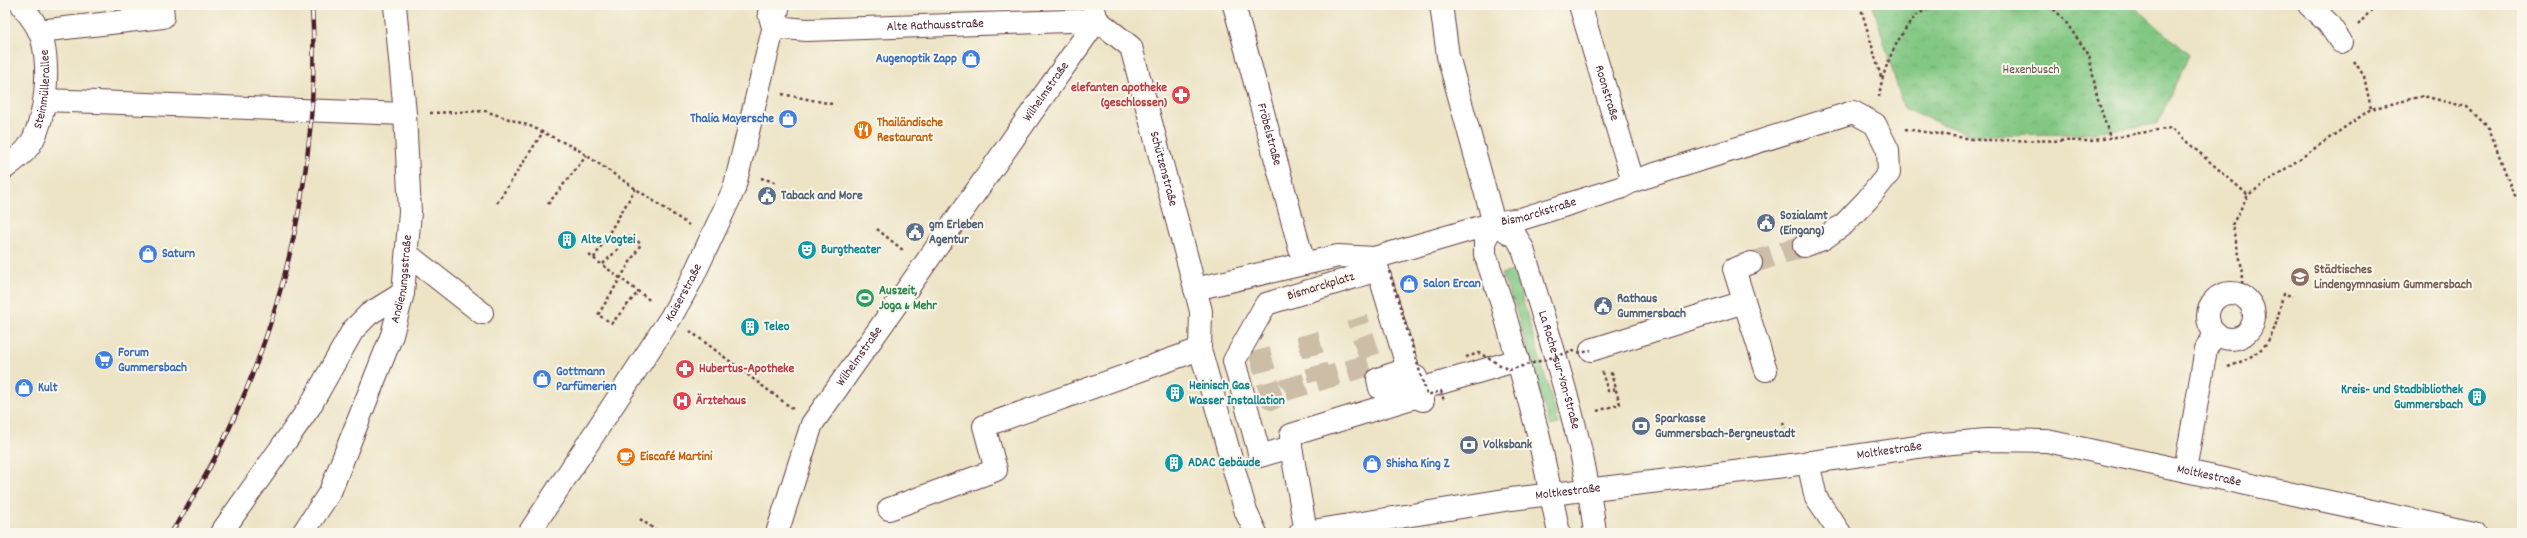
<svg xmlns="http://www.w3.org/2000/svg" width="2527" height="538" viewBox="0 0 2527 538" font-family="Dekko,sans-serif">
<defs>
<pattern id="grass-tufts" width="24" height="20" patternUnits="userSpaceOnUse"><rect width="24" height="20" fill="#82c883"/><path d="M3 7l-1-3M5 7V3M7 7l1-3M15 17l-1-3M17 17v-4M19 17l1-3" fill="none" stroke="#72ab71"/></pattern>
<pattern id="park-crowns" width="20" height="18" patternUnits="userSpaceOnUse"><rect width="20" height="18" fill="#82c883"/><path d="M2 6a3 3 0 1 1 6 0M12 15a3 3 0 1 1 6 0" fill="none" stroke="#72ab71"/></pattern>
</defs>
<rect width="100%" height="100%" fill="#fbf7ec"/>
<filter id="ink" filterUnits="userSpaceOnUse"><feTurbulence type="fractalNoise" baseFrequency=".025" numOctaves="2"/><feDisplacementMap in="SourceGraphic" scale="8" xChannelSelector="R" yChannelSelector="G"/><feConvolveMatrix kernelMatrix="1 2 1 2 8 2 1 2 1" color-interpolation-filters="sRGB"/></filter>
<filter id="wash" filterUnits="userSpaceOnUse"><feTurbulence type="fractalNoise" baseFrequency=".012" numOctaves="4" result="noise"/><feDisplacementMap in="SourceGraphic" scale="16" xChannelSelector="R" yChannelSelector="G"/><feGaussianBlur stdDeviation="0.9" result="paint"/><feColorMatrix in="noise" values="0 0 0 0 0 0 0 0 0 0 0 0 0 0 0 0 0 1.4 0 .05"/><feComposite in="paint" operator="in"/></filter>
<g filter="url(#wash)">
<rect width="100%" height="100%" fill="#ede4c6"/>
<polygon fill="url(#grass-tufts)" stroke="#667457" points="1514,271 1559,424 1550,426 1514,303 1501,274"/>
<polygon fill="url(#park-crowns)" stroke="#667457" points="1873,5 2133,5 2189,55 2157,124 2077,134 1970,135 1904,109"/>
</g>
<g filter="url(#ink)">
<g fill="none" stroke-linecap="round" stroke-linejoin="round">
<g stroke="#ccbda7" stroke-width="22" stroke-dasharray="22 11" stroke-linecap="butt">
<polyline points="1751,263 1804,246"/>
<polyline points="1307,334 1320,380"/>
<polyline points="1259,350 1272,399 1285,390 1372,364 1357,318"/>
</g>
<defs>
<g id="minor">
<path id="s1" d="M1234,5L1304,264"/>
<path id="s2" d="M1441,5L1448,56L1494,223L1517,238L1523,249C1550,342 1584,436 1595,533"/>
<path id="s3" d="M1580,5L1633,181"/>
<polyline points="2309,5 2328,23 2341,42"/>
<path id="s4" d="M1093,6L1097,20L1131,47L1201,311L1200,349L1246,512L1256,533"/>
<path id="s5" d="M769,13L773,27L807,30L1097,20"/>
<polyline points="39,31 163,17 162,5"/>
<polyline points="45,100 405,114"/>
<path id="s6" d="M5,168C12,162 20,157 26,150C47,126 52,58 39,31C35,22 27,13 22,5"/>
<polyline points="1494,223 1485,240 1485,254 1502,304 1538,433 1559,533"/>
<polyline points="407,254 482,313"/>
<polyline points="1751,263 1734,269 1766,370"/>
<polygon points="1378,270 1408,369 1378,379 1380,388 1416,377 1423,400 1415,397 1291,435 1291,447 1260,456 1234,361 1266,304"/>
<path id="s7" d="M1195,289L1338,256L1374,258L1494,223L1521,219L1620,188L1633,181L1853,112L1875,124L1888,150L1889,173L1867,200L1844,224L1823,239L1804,246"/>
<circle cx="2231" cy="316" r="23"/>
<polyline points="1591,350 1744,302"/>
<polyline points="1420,389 1518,360"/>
<polyline points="1291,447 1306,532"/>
<polyline points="1808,462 1816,498 1840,533"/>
<polyline points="2185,470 2206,349 2216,333"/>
<polyline points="889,509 996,470 984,426 1200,349"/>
<polyline points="221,533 309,408 353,330 369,314 403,293"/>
<path id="s8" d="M303,533L330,492L392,335L403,293L410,212L405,114L395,5"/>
<path id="s9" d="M529,533L671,317L691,281L734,189L779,5"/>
<path id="s10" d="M777,533L812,424L1097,20"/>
<path id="s11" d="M1300,533L1511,499L1784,466L1931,445L1986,440L2047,441L2474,533"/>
</g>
</defs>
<use href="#minor" stroke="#623d42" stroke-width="24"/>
<g stroke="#623d42" stroke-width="2.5" stroke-dasharray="3 3" stroke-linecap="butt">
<polyline points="1860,5 1881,77"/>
<polyline points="2049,5 2062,17 2089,55 2097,96 2110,138"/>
<polyline points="2358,25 2374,7 2372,5"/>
<polyline points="2354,61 2364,76 2371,109"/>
<polyline points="782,94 832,104"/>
<path d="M1879,97C1882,70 1897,36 1916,16C1921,11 1932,8 1938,5"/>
<polyline points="430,113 485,111 530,126 577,149 689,225"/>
<polyline points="1905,129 1979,140 2090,141 2171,128 2248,195 2371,109 2423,96 2467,107 2489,128 2513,193 2522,203"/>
<polyline points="761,178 778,183"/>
<polyline points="497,203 543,132"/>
<polyline points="548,204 587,155"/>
<polyline points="877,229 904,251"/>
<polyline points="589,255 651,301"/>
<polyline points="594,258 636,188"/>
<polyline points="603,264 631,236 641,244 598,315 612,323 639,291"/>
<polyline points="2243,296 2241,263 2232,225 2248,195"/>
<polyline points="690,331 793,409"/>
<path d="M2228,367C2271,351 2274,337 2283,294L2293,296"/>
<polyline points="1602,372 1608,391 1616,389 1611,370"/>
<polyline points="1597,411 1620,404 1610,370"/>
<polyline points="1783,422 1785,428"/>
<polyline points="1694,434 1701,431"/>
<polyline points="640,519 660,533"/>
</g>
<use href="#minor" stroke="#fff" stroke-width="22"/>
<defs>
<path id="rail" d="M171,533C271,380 323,188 312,5"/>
</defs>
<use href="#rail" stroke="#4a1f2b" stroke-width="4.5"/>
<use href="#rail" stroke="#fbf7ec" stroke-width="3" stroke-dasharray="9" stroke-linecap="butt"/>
<g stroke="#623d42" stroke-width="2.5" stroke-dasharray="3 3" stroke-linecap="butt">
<polyline points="1389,271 1427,395 1441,391 1444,401"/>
<polyline points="1466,357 1479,353 1509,370 1574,351 1582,353 1591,350"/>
</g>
</g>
</g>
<defs>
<symbol id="shop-disc" viewBox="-11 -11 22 22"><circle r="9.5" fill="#3f7fe0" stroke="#fbf7ec"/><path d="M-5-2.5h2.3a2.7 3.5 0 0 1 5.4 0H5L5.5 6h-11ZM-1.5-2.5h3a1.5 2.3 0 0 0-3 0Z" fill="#fff"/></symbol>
<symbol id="pharmacy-disc" viewBox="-11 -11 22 22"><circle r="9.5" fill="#e0444e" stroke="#fbf7ec"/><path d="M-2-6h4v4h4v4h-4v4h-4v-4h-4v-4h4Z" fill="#fff"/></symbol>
<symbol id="restaurant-disc" viewBox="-11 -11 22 22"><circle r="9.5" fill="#e8710a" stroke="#fbf7ec"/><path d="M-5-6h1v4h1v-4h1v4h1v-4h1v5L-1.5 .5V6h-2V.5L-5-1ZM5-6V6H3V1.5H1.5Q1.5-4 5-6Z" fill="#fff"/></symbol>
<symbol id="civic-disc" viewBox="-11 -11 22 22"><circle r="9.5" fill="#5c6f8a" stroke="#fbf7ec"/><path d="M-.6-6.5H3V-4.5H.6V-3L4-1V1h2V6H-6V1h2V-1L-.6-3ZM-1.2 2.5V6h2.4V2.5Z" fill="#fff"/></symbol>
<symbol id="building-disc" viewBox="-11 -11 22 22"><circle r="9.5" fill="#0f9aa8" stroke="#fbf7ec"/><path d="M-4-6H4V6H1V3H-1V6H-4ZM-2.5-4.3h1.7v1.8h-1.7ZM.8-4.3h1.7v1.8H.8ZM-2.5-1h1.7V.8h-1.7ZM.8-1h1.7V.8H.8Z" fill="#fff"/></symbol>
<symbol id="theatre-disc" viewBox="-11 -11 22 22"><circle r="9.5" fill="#0f9aa8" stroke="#fbf7ec"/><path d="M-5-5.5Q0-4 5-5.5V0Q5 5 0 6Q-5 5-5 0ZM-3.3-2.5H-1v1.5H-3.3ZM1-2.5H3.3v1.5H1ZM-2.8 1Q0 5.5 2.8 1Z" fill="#fff"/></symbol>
<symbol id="school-disc" viewBox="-11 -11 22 22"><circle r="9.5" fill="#8d6e63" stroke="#fbf7ec"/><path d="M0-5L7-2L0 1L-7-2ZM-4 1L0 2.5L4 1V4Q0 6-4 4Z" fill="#fff"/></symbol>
<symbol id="stadium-disc" viewBox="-11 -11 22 22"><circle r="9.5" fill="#2e9e5b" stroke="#fbf7ec"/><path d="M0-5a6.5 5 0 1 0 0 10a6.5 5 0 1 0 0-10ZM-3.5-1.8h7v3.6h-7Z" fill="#fff"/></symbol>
<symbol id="supermarket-disc" viewBox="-11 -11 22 22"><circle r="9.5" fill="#3f7fe0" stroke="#fbf7ec"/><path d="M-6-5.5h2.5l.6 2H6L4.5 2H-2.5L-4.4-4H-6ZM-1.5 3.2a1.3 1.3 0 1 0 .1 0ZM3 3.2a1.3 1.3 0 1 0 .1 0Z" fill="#fff"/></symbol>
<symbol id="hospital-disc" viewBox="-11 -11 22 22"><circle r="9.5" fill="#e0444e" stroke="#fbf7ec"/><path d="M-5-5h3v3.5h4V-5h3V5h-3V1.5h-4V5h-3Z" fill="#fff"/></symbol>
<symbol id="bank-disc" viewBox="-11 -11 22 22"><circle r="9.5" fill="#5c6f8a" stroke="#fbf7ec"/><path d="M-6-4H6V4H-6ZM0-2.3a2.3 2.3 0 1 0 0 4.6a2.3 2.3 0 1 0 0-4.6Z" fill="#fff"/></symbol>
<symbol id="cafe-disc" viewBox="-11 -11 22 22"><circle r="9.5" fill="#e8710a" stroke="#fbf7ec"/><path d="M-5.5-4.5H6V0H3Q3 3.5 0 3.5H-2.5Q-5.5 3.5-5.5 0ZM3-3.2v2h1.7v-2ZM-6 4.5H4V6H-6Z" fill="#fff"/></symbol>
</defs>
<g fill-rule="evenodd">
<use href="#shop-disc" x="960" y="48" width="22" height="22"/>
<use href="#pharmacy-disc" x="1170" y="84" width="22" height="22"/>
<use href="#shop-disc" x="777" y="108" width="22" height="22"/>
<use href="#restaurant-disc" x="852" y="119" width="22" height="22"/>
<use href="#civic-disc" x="756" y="185" width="22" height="22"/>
<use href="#civic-disc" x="1755" y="212" width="22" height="22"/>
<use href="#civic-disc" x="904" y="221" width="22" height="22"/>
<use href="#building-disc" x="556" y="229" width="22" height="22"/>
<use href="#theatre-disc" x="796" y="239" width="22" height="22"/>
<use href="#shop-disc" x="137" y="243" width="22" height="22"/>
<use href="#school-disc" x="2289" y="266" width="22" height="22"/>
<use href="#shop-disc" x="1398" y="273" width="22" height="22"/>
<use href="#stadium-disc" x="854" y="287" width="22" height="22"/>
<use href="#civic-disc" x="1592" y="295" width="22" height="22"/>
<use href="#building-disc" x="739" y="316" width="22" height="22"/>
<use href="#supermarket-disc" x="93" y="349" width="22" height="22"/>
<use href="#pharmacy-disc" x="674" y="358" width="22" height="22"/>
<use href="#shop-disc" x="531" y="368" width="22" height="22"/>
<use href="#shop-disc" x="13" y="377" width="22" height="22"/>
<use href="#building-disc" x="1164" y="382" width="22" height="22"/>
<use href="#building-disc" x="2466" y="386" width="22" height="22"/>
<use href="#hospital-disc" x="671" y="390" width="22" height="22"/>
<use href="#bank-disc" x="1630" y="415" width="22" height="22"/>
<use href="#bank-disc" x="1458" y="434" width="22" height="22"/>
<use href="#cafe-disc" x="615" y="446" width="22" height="22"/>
<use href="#building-disc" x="1163" y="452" width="22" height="22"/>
<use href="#shop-disc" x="1361" y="453" width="22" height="22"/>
</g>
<g text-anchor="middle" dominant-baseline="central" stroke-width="4" stroke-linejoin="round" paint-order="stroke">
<g font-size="13" fill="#4a1f2b" stroke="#fbf7ec">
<text stroke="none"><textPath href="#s5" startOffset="177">Alte Rathausstraße</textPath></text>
<text stroke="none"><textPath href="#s6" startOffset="92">Steinmüllerallee</textPath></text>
<text stroke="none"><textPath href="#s10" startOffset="521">Wilhelmstraße</textPath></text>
<text stroke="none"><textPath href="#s3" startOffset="92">Roonstraße</textPath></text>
<text stroke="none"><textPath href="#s1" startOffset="134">Fröbelstraße</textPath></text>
<text stroke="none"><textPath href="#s4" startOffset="184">Schützenstraße</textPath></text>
<text stroke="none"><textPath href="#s7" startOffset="354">Bismarckstraße</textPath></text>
<text stroke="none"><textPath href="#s8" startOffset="275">Andienungsstraße</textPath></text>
<text transform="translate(1321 287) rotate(-17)">Bismarckplatz</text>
<text stroke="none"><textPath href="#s9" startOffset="286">Kaiserstraße</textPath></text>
<text stroke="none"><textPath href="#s10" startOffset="197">Wilhelmstraße</textPath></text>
<text stroke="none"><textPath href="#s2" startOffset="391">La Roche-sur-Yon-Straße</textPath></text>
<text stroke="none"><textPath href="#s11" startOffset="595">Moltkestraße</textPath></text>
<text stroke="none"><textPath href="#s11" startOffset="919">Moltkestraße</textPath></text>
<text stroke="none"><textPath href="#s11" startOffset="271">Moltkestraße</textPath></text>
</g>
<g font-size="13" font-weight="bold" fill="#366cbe" stroke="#fbf7ec" text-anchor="start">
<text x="957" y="59" text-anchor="end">Augenoptik Zapp</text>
<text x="774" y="119" text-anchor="end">Thalia Mayersche</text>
<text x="162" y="254">Saturn</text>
<text x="1423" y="284">Salon Ercan</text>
<text x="118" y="353">Forum<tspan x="118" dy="15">Gummersbach</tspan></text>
<text x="556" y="372">Gottmann<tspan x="556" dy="15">Parfümerien</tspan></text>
<text x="38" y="388">Kult</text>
<text x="1386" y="464">Shisha King Z</text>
</g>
<g font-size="13" fill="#5b5245" stroke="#fbf7ec">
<text x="2031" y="70">Hexenbusch</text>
</g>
<g font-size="13" font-weight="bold" fill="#be3a42" stroke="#fbf7ec" text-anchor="start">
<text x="1167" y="88" text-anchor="end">elefanten apotheke<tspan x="1167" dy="15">(geschlossen)</tspan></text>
<text x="699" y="369">Hubertus-Apotheke</text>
<text x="696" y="401">Ärztehaus</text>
</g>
<g font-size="13" font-weight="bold" fill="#c56008" stroke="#fbf7ec" text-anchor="start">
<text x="877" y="123">Thailändische<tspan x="877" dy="15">Restaurant</tspan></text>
<text x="640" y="457">Eiscafé Martini</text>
</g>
<g font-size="13" font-weight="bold" fill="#4e5e75" stroke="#fbf7ec" text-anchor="start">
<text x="781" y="196">Taback and More</text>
<text x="1780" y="216">Sozialamt<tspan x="1780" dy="15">(Eingang)</tspan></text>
<text x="929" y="225">gm Erleben<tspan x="929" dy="15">Agentur</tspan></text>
<text x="1617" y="299">Rathaus<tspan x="1617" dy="15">Gummersbach</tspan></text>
<text x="1655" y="419">Sparkasse<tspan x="1655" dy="15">Gummersbach-Bergneustadt</tspan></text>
<text x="1483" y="445">Volksbank</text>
</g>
<g font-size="13" font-weight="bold" fill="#0d838f" stroke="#fbf7ec" text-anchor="start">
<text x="581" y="240">Alte Vogtei</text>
<text x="821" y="250">Burgtheater</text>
<text x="764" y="327">Teleo</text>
<text x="1189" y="386">Heinisch Gas<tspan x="1189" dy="15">Wasser Installation</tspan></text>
<text x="2463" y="390" text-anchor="end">Kreis- und Stadbibliothek<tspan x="2463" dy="15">Gummersbach</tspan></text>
<text x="1188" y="463">ADAC Gebäude</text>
</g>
<g font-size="13" font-weight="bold" fill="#785e54" stroke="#fbf7ec" text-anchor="start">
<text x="2314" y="270">Städtisches<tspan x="2314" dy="15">Lindengymnasium Gummersbach</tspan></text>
</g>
<g font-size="13" font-weight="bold" fill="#27864d" stroke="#fbf7ec" text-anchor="start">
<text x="879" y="291">Auszeit,<tspan x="879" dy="15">Joga &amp; Mehr</tspan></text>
</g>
</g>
<rect width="2527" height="538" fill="none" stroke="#fbf7ec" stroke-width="20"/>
</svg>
